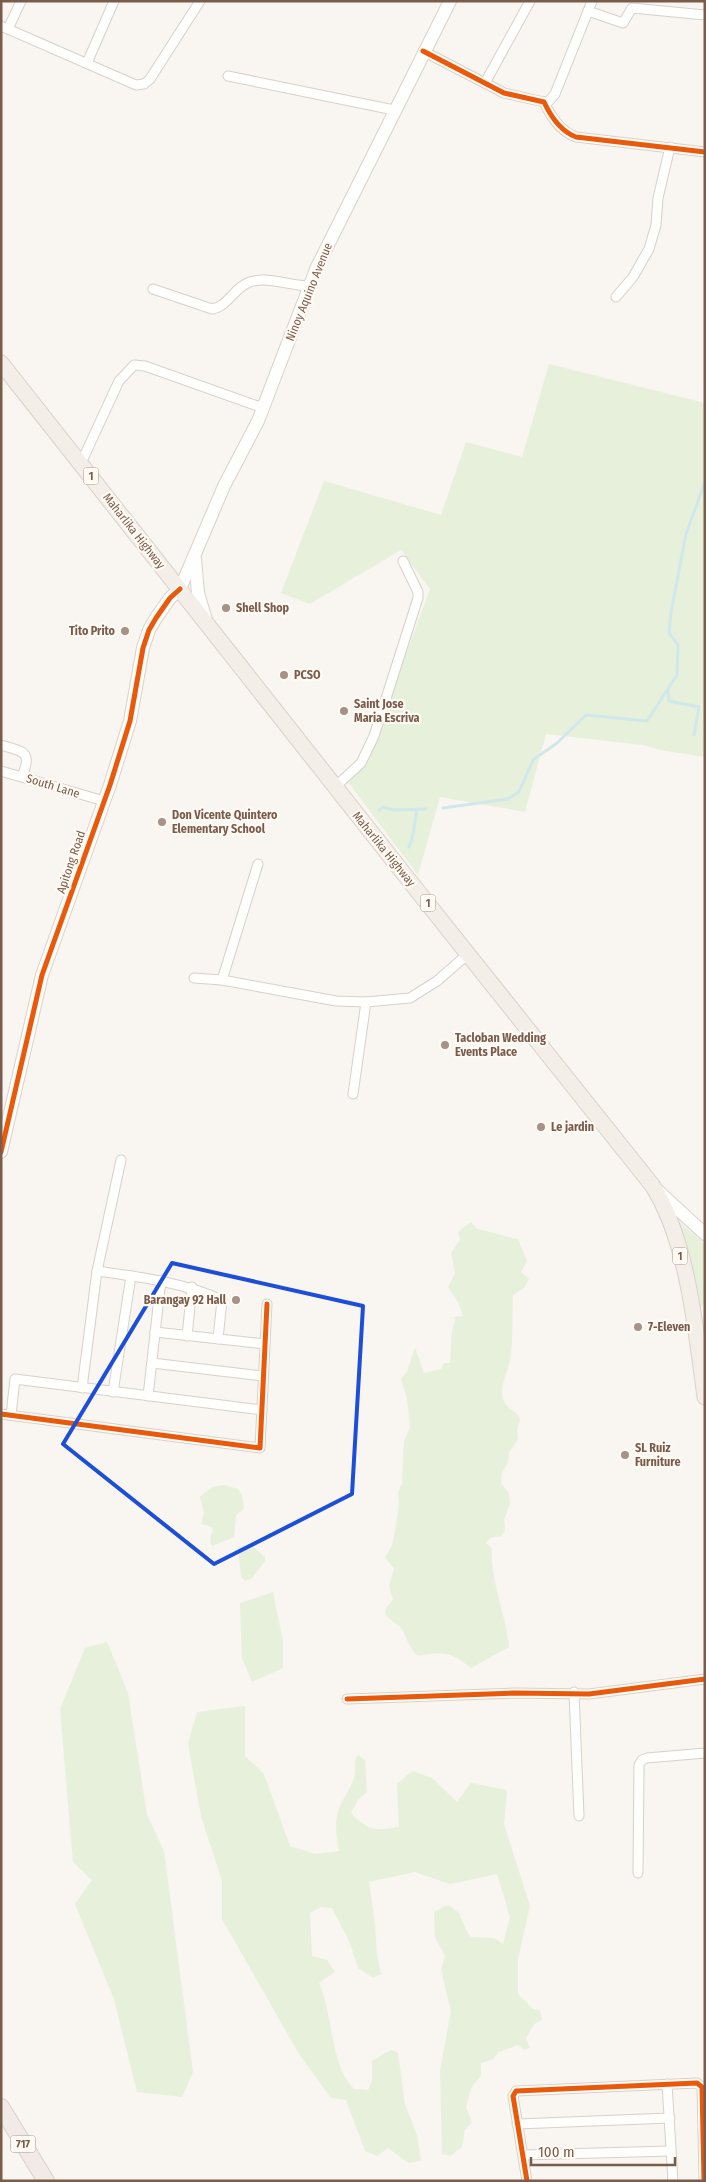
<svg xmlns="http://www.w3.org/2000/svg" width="706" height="2182" viewBox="0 0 706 2182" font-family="'Fira Sans Condensed',sans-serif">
<rect width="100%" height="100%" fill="#f9f5f0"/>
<g fill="#e7f0db">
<polygon points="549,364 705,403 705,757 660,750 643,745 546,734 525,812 440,797 418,875 348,782 366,762 430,589 401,550 310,604 281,593 324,481 441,515 466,442 522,457"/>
<polygon points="676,1219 705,1244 705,1301 700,1309"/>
<path d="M471,1222L477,1229C491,1231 504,1237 518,1239L527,1261L521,1272L529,1279L524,1288L513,1295C512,1314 513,1334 511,1354C510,1369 499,1384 503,1399C506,1409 516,1410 520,1419L517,1430L518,1439L509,1453L508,1463L502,1472L501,1483L509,1493L510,1504L504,1520L505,1531L501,1536L490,1538L486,1543L492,1548C490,1582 506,1613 509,1647L471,1668C451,1652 443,1651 418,1656C409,1648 408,1641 403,1631C399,1623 389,1621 385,1613L387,1607L393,1600L389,1586L394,1568L385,1558L392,1545L395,1531L399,1504L398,1492L402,1484L404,1441L410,1428L407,1399L401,1379L407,1372L415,1347L424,1373L441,1369L444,1363H450L452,1330L455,1321L454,1317L463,1316L458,1302L448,1287L455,1273L451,1253L460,1240L458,1232Z"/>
<path d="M224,1485L238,1489L242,1496L244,1508L236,1516L234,1537L212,1546C209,1541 210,1536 213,1530L211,1527L201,1524L204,1513L200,1497L212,1487Z"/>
<polygon points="250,1544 265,1557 265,1561 252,1578 245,1581 241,1577 238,1547"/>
<polygon points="273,1592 283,1642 283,1668 252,1682 242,1658 240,1603"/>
<polygon points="107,1642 128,1693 147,1815 164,1851 193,2072 182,2097 137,2092 114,1999 75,1904 92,1880 73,1862 60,1709 85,1648"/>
<path d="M245,1706V1756L264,1774L290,1846L315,1854L339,1851C337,1837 334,1825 338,1812C341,1799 353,1788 355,1773C356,1765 353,1762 358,1755L365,1760L367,1792L358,1800L351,1813C368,1831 375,1831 399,1827L397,1784L412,1771L432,1778L457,1802L471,1783L507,1790L504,1824L530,1906L518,1959V1994L533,2009L540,2010L542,2020L534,2024L526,2038L530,2048L524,2050L518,2045L499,2052L493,2059L481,2063V2076L472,2086L466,2107L472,2122L465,2130L462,2147L450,2156L442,2154L440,2071L451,2011L441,1969L445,1956L435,1937L434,1912L445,1906H450L459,1913L468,1934L471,1937L494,1938L503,1944L510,1917L497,1874L450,1884L415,1872L369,1882L375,1924L377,1955L381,1974L373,1978L358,1968L350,1943L332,1908L321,1907L310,1913L312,1956L327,1960L335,1972L319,1983C333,2014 330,2065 354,2089L368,2090L372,2081V2061L391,2050L398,2053L405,2104L417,2135L421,2161L409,2163L388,2148L377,2156L365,2151L346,2100L331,2098L299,2054L222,1919V1881L201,1816L188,1744L197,1712Z"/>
</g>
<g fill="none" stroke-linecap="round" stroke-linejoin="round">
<g stroke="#d0e8ea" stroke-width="3">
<polyline points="668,690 669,701 699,707 694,735"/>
<polyline points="443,808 508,799 519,792 533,760 557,743 586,715 647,721 677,675 678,645 669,633 671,612 686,534 705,482"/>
<polyline points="379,810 383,807 393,810 426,809"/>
<path d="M409,847C415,833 414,824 417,809"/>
</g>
<defs>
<g id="street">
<polyline points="588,11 623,23 632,8 705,15"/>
<polyline points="1,26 136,85 144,84 150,79 200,1"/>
<polyline points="8,29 21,1"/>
<path d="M423,51L504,93L544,102C551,117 560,131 576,137L705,152"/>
<polyline points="87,63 114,1"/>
<polyline points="228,76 394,110"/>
<polyline points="485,83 530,1"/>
<polyline points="544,102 549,101 555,94 592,1"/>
<path d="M153,289L212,309C229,306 234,287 250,282C267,276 291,286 309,286"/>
<polyline points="616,297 633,277 649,249 656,225 658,198 670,147"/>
<polyline points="81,463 119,381 134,365 145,366 263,408"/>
<path d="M1,745C23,752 33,751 22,776"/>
<polyline points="1,771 104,801"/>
<polyline points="335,787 361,763 374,736 418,598 418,592 403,561"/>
<polyline points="194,978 222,980 336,1001 366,1002 410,998 437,981 468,954"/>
<polyline points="222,980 258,864"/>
<polyline points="353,1094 366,1002"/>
<path d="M97,1271C140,1277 182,1282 222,1300L218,1339"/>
<polyline points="155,1332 265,1344"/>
<polyline points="187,1336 192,1287"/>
<polyline points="152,1363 263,1376"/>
<polyline points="82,1388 97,1271 121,1160"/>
<polyline points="113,1392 131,1276"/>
<polyline points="148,1396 161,1280"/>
<polyline points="1,1414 260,1448 267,1304"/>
<polyline points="11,1415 15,1379 262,1410"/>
<polyline points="574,1692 579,1816"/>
<polyline points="347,1699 514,1693 589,1694 705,1679"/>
<polyline points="638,1873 639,1765 642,1760 647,1758 705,1753"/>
<polyline points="667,2084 673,2181"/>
<polyline points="517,2124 670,2118"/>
<polyline points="523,2155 671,2151"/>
<polyline points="527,2181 513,2096 516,2091 697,2083 702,2087 704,2181"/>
</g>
<g id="secondary">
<polyline points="195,559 198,593 206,620"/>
<polyline points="1,1152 42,975 110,785 130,721 143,648 149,630 156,618 170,598 180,589 224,486 258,421 317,267 450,1"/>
<polyline points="657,1190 705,1234"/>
</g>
<path id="primary" d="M1,363L408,879L652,1185C688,1240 696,1332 705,1397"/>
<polyline id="highway" points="1,2107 46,2181"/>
</defs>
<use href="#street" stroke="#d7d1cb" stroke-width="11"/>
<use href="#secondary" stroke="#d9d2cb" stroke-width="14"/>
<use href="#primary" stroke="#dad1cc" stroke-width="17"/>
<use href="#highway" stroke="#dad1cc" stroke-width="18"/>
<use href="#street" stroke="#fefefd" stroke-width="9"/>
<use href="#secondary" stroke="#fefefd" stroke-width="12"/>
<use href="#primary" stroke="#f3eee8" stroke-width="15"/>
<use href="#highway" stroke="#f2eae7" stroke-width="16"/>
<defs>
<g id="cycleway">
<path d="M423,51L504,93L544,102C551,117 560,131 576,137L705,152"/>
<polyline points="1,1152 42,975 110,785 130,721 143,648 149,630 156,618 170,598 180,589"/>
<polyline points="1,1414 260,1448 267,1304"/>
<polyline points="347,1699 514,1693 589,1694 705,1679"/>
<polyline points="527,2181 513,2096 516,2091 697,2083 702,2087 704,2181"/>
</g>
</defs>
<use href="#cycleway" stroke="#fffaf3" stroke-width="8"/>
<use href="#cycleway" stroke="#e8590c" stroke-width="5"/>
</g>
<path fill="none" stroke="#1d4ed8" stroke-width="4" stroke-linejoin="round" d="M172,1263L363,1306L352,1494L214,1564L63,1444Z"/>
<g fill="#a69286" stroke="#fffaf3" stroke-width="2">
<circle cx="226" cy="608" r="5"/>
<circle cx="125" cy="631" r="5"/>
<circle cx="284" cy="675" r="5"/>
<circle cx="344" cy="711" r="5"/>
<circle cx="162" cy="822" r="5"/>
<circle cx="445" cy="1045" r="5"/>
<circle cx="541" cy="1127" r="5"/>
<circle cx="236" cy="1300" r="5"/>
<circle cx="638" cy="1327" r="5"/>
<circle cx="625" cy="1455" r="5"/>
</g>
<g text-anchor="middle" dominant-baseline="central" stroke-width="4.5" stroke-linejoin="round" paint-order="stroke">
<g fill="#fffaf3" stroke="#a28b7f" stroke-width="1">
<rect x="83.5" y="467.5" width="15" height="17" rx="4"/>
<rect x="420.5" y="894.5" width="15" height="17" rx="4"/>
<rect x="672.5" y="1247.5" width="15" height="17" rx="4"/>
<rect x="10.5" y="2135.5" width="25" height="17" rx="4"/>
</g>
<g font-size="11" font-weight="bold" fill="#7a5c4d">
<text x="91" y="476">1</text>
<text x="428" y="903">1</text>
<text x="680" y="1256">1</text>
<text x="23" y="2144">717</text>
</g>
<g font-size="12" fill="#7a5c4d" stroke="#fffaf3">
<text transform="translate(309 292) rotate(-68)">Ninoy Aquino Avenue</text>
<text transform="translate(134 531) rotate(52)">Maharlika Highway</text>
<text transform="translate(53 786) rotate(17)">South Lane</text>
<text transform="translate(384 849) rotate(51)">Maharlika Highway</text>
<text transform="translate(71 862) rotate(-71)">Apitong Road</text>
</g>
<g font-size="12" font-weight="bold" fill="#7a5c4d" stroke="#fffaf3" text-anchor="start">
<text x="236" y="608">Shell Shop</text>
<text x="115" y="631" text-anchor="end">Tito Prito</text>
<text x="294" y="675">PCSO</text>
<text x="354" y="704">Saint Jose<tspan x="354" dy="14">Maria Escriva</tspan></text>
<text x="172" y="815">Don Vicente Quintero<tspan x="172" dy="14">Elementary School</tspan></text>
<text x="455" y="1038">Tacloban Wedding<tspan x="455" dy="14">Events Place</tspan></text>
<text x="551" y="1127">Le jardin</text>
<text x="226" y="1300" text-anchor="end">Barangay 92 Hall</text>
<text x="648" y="1327">7-Eleven</text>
<text x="635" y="1448">SL Ruiz<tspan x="635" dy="14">Furniture</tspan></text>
</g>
</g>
<rect width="706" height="2182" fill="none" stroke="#7a5c4d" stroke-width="5"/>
<path d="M531 2157v8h144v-8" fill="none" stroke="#7a5c4d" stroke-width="2.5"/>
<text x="538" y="2157" font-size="15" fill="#7a5c4d" stroke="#fffaf3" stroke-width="4" paint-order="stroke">100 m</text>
</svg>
